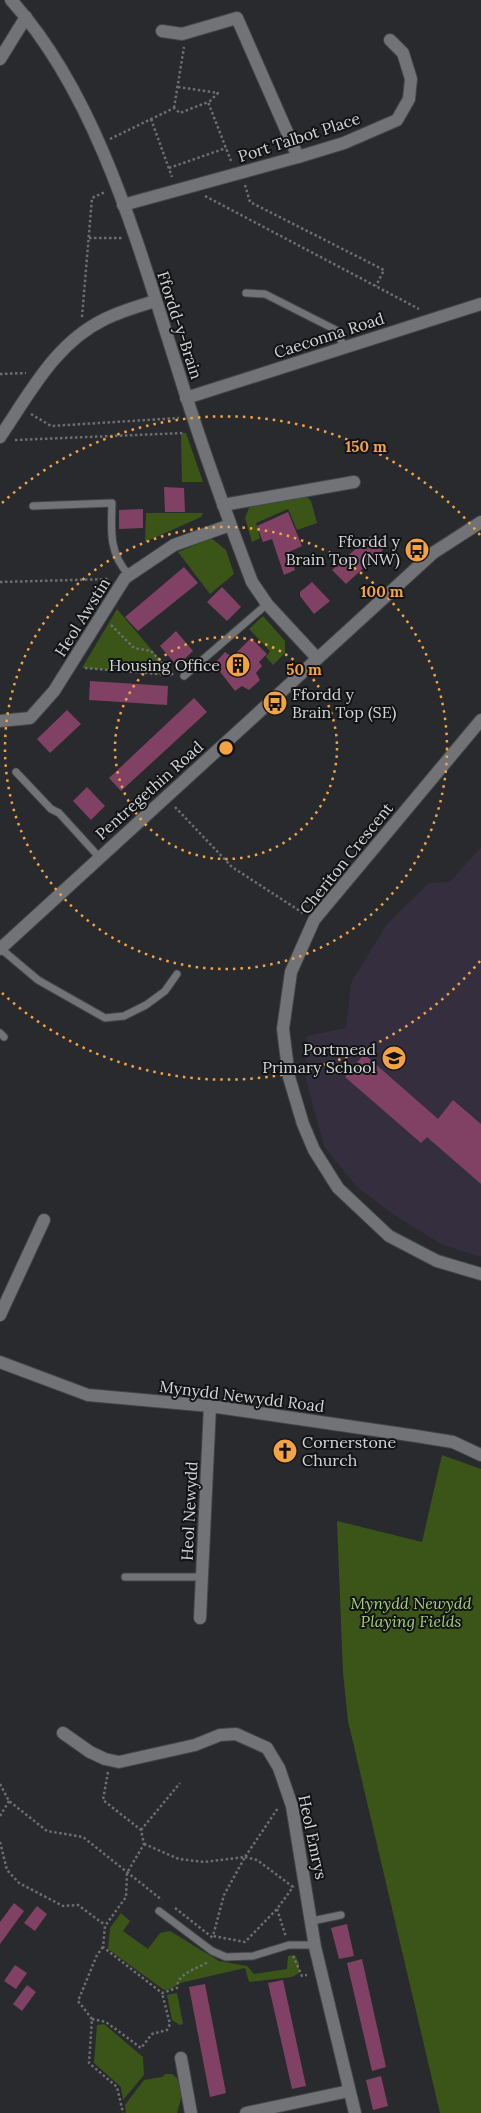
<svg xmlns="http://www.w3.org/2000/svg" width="481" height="2113" viewBox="0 0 481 2113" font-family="Lora,serif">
<rect width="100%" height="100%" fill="#292a2d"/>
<polygon fill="#352e3f" points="481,847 481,1257 443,1245 394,1215 356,1186 324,1146 306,1080 307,1036 346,1028 351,983 387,924 429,883 450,882"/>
<g fill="#3b5518">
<polygon points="181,433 186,433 203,482 182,482"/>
<polygon points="304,494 311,501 317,523 297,530 288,509 256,523 260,538 252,542 245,518 251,503"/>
<polygon points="146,513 203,513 201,517 145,542"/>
<polygon points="211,538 226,550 234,574 210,594 178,552"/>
<polygon points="117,609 173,675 82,668"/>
<polygon points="263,616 285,641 285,653 273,665 266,657 270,651 249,629"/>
<polygon points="442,1455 481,1469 481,2113 440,2113 348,1721 343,1673 337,1521 422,1542"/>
<polygon points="121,1913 130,1921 123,1931 148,1949 160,1933 170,1931 219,1961 247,1966 254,1974 287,1969 288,1956 295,1955 299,1963 299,1973 292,1977 249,1982 245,1968 180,1983 171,1989 164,1990 108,1949 110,1928"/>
<polygon points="177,1993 183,2024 180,2025 172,2020 167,1995"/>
<polygon points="104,2024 143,2057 144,2075 123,2100 121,2087 94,2063 97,2025"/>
<path d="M165,2074H172C187,2084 181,2099 177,2113H126L125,2105L144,2080L162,2077Z"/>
</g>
<g fill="#804164">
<polygon points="164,487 184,488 185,512 165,512"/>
<polygon points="143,509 143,528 119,529 119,510"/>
<polygon points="288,512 302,546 289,552 295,570 284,575 272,539 263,542 257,526"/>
<polygon points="370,536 383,550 346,584 332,570"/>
<polygon points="184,567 198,583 138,631 125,617"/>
<polygon points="312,582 330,601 314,614 300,596 300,592"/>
<polygon points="222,587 241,607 227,621 207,602"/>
<polygon points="176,631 193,651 177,666 160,646"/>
<polygon points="251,638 267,654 259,662 262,666 256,673 260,680 249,690 242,686 235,691 214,664 225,652 232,657"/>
<polygon points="90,681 168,686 167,705 89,700"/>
<polygon points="194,698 207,712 121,791 109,778"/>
<polygon points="67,710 81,724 50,753 37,739"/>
<polygon points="87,787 105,806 91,820 73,801"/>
<polygon points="364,1054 438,1119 453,1100 481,1124 481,1184 427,1137 421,1143 345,1077"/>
<polygon points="14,1903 24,1911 0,1944 0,1922"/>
<polygon points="37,1906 47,1914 35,1931 24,1923"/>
<polygon points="347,1924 354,1956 339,1959 331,1928"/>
<polygon points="362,1959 386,2067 372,2071 347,1963"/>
<polygon points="15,1965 27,1973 16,1989 4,1981"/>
<polygon points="283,1980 306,2086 292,2089 268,1983"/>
<polygon points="205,1984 226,2093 210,2097 189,1987"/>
<polygon points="27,1985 36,1992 22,2011 13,2004"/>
<polygon points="381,2076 388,2106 373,2110 366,2080"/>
</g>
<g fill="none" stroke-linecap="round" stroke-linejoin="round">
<defs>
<g id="lane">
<polyline points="246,293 265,294 336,330 344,347"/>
<path d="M33,506L112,503C111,531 109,554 129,575"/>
<polyline points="184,676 267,604"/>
<polyline points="16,772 51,809 59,813 99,857"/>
<polyline points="0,948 38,980 105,1018 124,1016 146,1005 165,991 177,974"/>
<polyline points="0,1033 4,1037"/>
<polyline points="125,1577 202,1577"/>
<polyline points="159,1911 212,1951 226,1957 253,1956 289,1945 315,1945"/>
<polyline points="312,1921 341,1915"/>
</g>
<g id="street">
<path d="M11,0C98,96 138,245 177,367C199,439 225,511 252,582L267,604L317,658"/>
<polyline points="162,31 182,34 237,18 298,157"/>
<polyline points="0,59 26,17"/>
<polyline points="123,205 298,157 344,143 397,120 409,99 411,79 403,53 390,40"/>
<polyline points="186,398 481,304"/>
<path d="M0,437C30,393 55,343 105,319C121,311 139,306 155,301"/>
<polyline points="223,505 354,482"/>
<polyline points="481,720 314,920 291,972 283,1029 289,1077 303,1124 314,1150 338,1188 389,1236 437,1261 481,1274"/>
<polyline points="0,721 30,718 54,691 125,578 174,545 230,525"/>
<polyline points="0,1315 44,1220"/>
<polyline points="200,1618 210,1406"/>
<polyline points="63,1733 90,1752 105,1759 119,1762 195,1745 220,1735 236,1734 267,1748 279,1768 292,1806 315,1947 355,2113"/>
<polyline points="181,2058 191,2113"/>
<polyline points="246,2113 349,2091"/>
</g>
<g id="secondary">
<polyline points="0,949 433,553 481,522"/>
<polyline points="0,1362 88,1395 210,1406 416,1436 453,1442 481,1455"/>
</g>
</defs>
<use href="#lane" stroke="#444548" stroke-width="9"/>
<use href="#street" stroke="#444548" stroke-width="14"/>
<use href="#secondary" stroke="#444548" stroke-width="14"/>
<g stroke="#6d6e70" stroke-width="2.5" stroke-dasharray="2.5 2.5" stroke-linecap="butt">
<polyline points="178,87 218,93 209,102"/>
<polyline points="174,108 184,47"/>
<polyline points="151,119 172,177"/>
<polyline points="110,139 174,108 180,113 208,102 231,161"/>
<polyline points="169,168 226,148"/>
<polyline points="245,185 250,202 384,270 376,286"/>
<polyline points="205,196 419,309"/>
<polyline points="89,238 122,238"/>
<polyline points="82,317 92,198 105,192"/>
<polyline points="0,374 26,373"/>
<polyline points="31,414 51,426 179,418"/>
<polyline points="15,440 184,433"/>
<polyline points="0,582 109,579"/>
<polyline points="111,625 134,648 151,651 173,675"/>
<polyline points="85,668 171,675"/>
<polyline points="175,807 232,867 303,913"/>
<path d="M108,1772L103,1800L141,1830L144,1844L127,1873L126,1897L105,1926L103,1947L162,1993L177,1988C177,1973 197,1969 208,1962"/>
<polyline points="0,1784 9,1801 47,1831 83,1837 162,1900"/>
<polyline points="0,1816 9,1801"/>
<polyline points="141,1830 180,1783"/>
<polyline points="0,1842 7,1870 19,1883 63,1906 78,1905 105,1925"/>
<polyline points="144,1844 179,1859 204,1862 245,1857 278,1808"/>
<polygon points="245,1857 257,1860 293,1887 277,1909 245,1942 213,1936 224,1895"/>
<polyline points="175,1908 213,1938"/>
<polyline points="277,1909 286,1937"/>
<polyline points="103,1947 97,1955 78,2001 92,2019 89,2063 117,2087 123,2113"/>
<polyline points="293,1956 302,1976 307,1975"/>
<polyline points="92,2019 106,2022 141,2048 152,2034 167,2030 170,2024 162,1993"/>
</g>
<use href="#lane" stroke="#717377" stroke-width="7"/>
<use href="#street" stroke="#717377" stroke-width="12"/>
<use href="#secondary" stroke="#717377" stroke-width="12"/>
</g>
<g fill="none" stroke="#f4a344" stroke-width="2.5" stroke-dasharray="2.5 5">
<circle cx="226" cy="748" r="111"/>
<circle cx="226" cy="748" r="221"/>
<path d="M480 961A332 332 0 0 1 2 993M2 503A332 332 0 0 1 480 535"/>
</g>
<defs>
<symbol id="bus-disc" viewBox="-11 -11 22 22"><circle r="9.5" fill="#f4a344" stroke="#121314"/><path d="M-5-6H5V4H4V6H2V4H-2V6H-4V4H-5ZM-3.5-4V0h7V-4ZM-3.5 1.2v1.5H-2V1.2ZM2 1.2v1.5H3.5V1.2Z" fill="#111"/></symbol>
<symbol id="building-disc" viewBox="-11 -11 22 22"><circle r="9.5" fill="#f4a344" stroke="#121314"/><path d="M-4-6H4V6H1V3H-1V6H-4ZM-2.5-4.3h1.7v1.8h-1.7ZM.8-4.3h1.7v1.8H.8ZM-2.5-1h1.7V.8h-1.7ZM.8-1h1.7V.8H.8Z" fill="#111"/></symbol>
<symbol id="school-disc" viewBox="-11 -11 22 22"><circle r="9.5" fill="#f4a344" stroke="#121314"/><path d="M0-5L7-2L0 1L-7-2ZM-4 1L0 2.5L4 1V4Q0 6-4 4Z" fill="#111"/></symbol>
<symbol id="church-disc" viewBox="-11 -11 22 22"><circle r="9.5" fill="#f4a344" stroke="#121314"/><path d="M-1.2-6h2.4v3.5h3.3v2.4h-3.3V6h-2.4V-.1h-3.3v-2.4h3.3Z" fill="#111"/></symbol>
</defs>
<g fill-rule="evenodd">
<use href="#bus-disc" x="403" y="536" width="28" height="28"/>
<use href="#building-disc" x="224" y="651" width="28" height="28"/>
<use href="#bus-disc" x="261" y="689" width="28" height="28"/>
<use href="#school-disc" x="380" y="1044" width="28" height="28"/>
<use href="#church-disc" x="271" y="1437" width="28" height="28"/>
</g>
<g text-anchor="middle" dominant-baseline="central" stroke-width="4" stroke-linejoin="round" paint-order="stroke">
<g font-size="16" fill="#d4d5d7" stroke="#121314">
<text transform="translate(299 137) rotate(-18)">Port Talbot Place</text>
<text transform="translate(180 325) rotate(72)">Ffordd-y-Brain</text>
<text transform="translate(329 335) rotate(-18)">Caeconna Road</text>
<text transform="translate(82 617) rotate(-58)">Heol Awstin</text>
<text transform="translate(149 790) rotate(-42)">Pentregethin Road</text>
<text transform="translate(346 858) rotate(-51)">Cheriton Crescent</text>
<text transform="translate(242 1396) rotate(7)">Mynydd Newydd Road</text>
<text transform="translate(189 1511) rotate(-87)">Heol Newydd</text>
<text transform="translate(313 1837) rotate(78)">Heol Emrys</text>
</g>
<g font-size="16" fill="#d4d5d7" stroke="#121314" text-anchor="end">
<text x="400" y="541">Ffordd y<tspan x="400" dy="18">Brain Top (NW)</tspan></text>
<text x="220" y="665">Housing Office</text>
<text x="292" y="694" text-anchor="start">Ffordd y<tspan x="292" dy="18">Brain Top (SE)</tspan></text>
<text x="376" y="1049">Portmead<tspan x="376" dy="18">Primary School</tspan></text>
<text x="302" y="1442" text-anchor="start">Cornerstone<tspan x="302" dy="18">Church</tspan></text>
</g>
<g font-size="16" font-style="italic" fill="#a7d176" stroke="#121314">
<text x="411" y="1603">Mynydd Newydd<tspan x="411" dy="18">Playing Fields</tspan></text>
</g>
</g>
<circle cx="226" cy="748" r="8" fill="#f4a344" stroke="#121314" stroke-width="2.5"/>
<g font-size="15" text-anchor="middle" font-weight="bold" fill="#f4a344" stroke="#121314" stroke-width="4" stroke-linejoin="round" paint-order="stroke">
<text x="366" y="452">150 m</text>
<text x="382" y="597">100 m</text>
<text x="304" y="675">50 m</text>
</g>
</svg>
